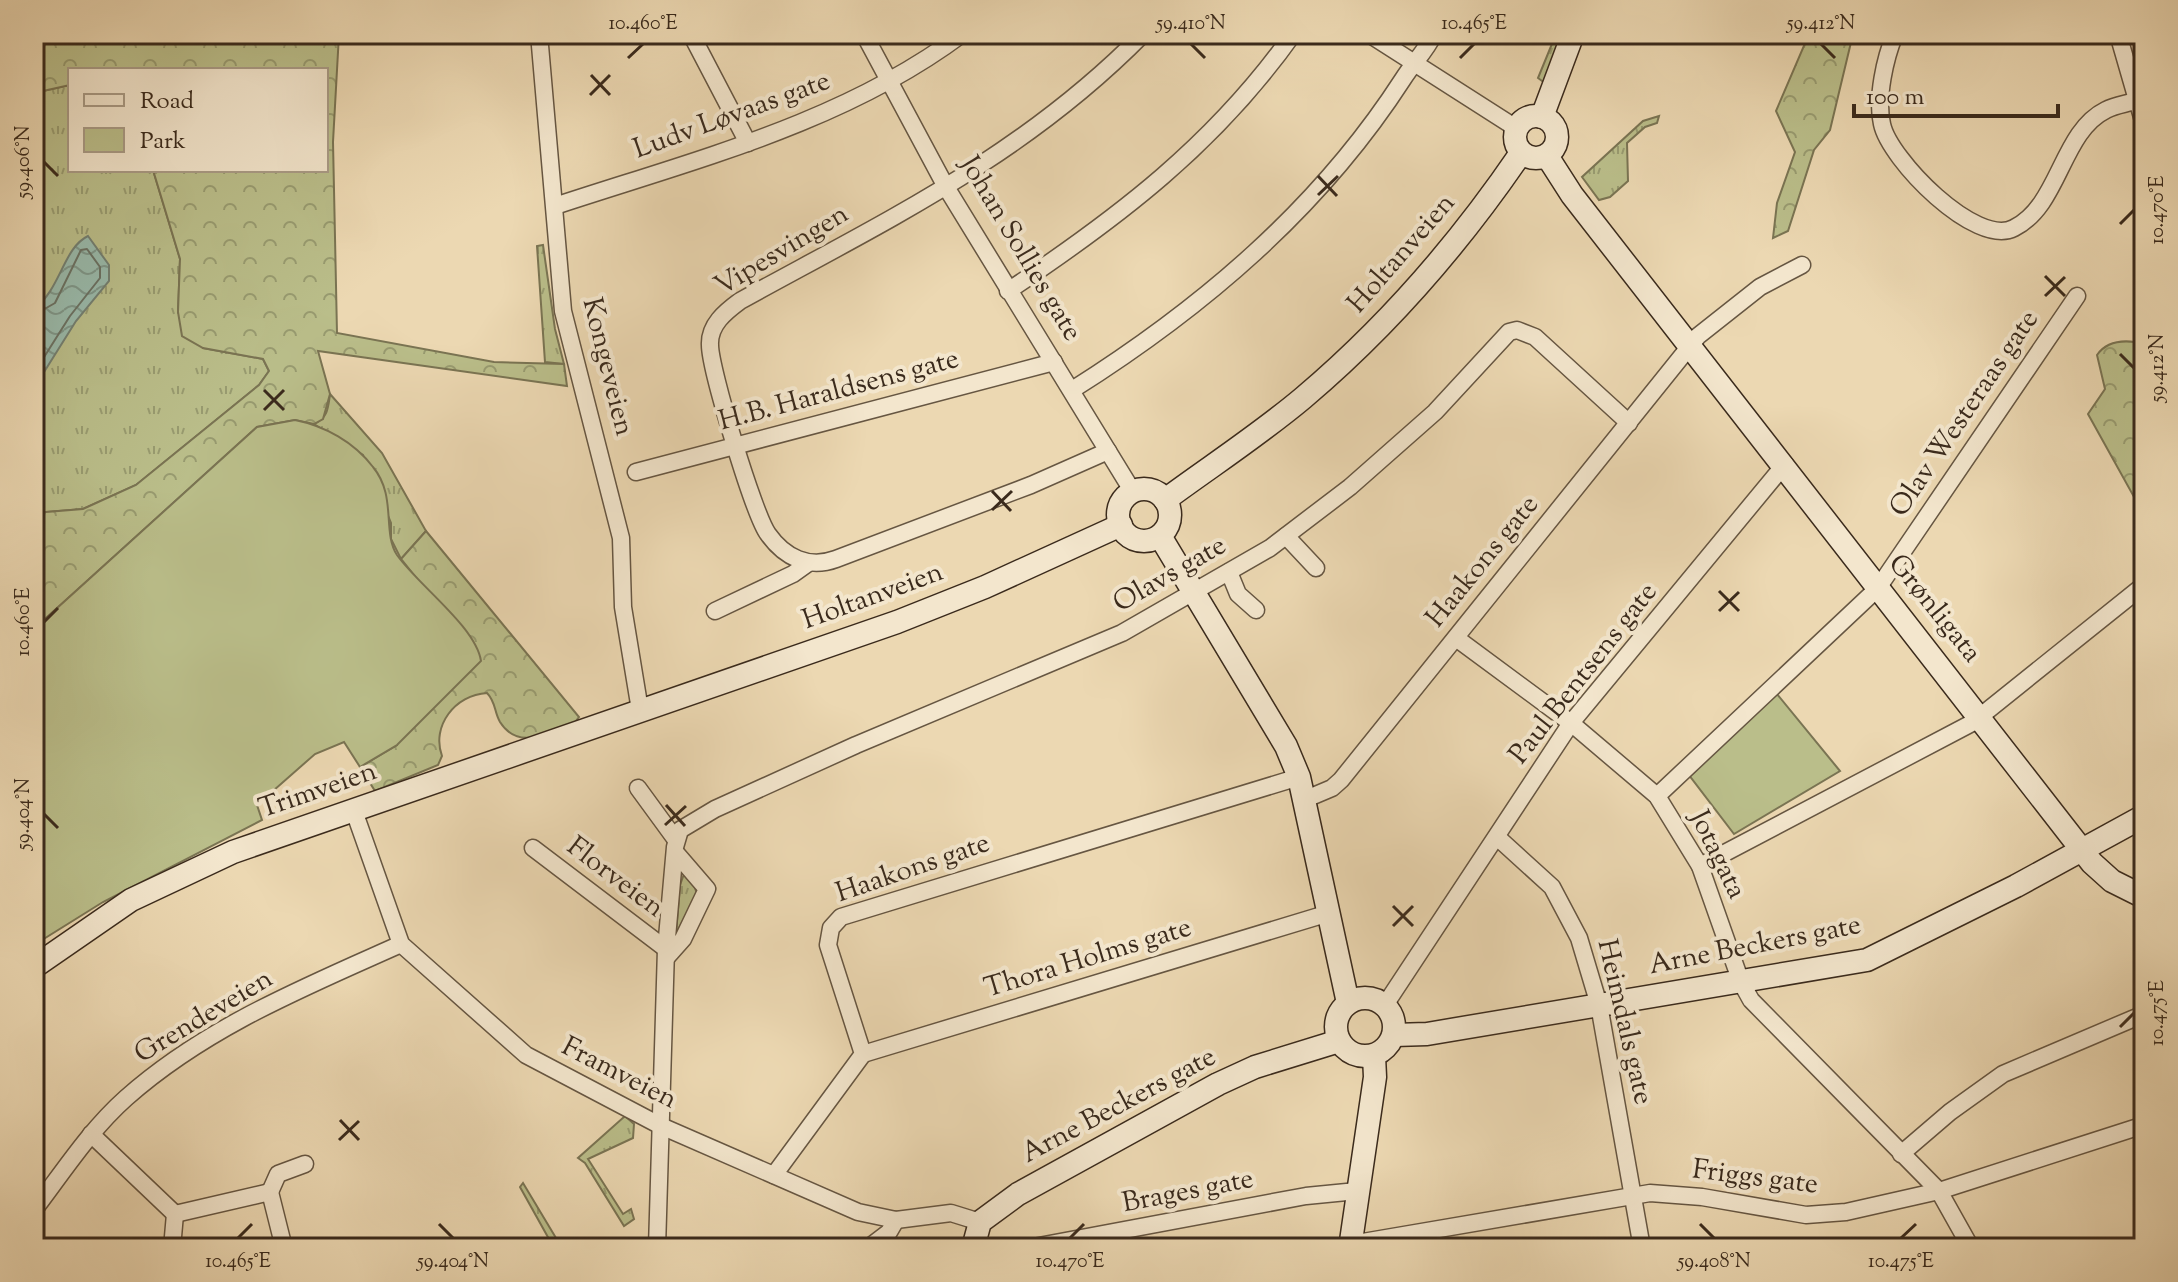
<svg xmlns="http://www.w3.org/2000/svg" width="2178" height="1282" viewBox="0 0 2178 1282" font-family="'Sorts Mill Goudy',serif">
<defs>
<pattern id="grass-tufts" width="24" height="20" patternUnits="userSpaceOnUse" patternTransform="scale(2)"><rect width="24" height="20" fill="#babe8a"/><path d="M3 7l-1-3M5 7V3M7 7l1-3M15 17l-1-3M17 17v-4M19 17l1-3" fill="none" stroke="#989b70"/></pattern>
<pattern id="forest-crowns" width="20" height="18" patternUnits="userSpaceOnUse" patternTransform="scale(2)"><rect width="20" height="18" fill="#babe8a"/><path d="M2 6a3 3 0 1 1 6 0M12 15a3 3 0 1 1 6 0" fill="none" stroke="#989b70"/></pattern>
<pattern id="water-waves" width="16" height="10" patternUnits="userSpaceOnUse" patternTransform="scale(2)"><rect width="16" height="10" fill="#99baab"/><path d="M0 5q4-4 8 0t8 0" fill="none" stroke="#7e978a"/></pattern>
</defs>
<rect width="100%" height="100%" fill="#ecd8b2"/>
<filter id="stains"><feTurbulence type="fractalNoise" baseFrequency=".0025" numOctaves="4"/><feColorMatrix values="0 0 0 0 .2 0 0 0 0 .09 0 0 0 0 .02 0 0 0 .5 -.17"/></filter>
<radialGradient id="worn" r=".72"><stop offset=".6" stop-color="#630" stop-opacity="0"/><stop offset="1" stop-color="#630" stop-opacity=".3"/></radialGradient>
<g fill="url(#grass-tufts)" stroke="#7a7453" stroke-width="2">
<polygon points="1556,34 1566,34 1546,84 1538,78"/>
<polygon points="70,85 70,170 153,170 180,259 178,312 203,348 263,359 269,371 259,385 136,485 83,509 34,513 34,93"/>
<polygon points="1659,116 1657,123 1645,127 1627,143 1628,181 1610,197 1599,200 1582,177 1643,121"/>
<polygon points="543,245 555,329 564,364 545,362 537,246"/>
<path d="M330,394L382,453L426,531L401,559L391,539V523L363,455L314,424C328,417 328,409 330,394Z"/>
<polygon points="684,874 693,882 697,894 676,934 680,885"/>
<polygon points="625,1116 634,1124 633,1138 588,1159 623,1214 631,1209 634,1219 624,1226 585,1163 578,1158"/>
<polygon points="523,1183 562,1248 554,1248 520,1187"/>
</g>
<g fill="url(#forest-crowns)" stroke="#7a7453" stroke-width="2">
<polygon points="34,34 339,34 333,142 337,333 494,362 564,364 567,386 318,351 330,394 323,419 314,424 295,420 257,427 34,629 34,513 83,509 136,485 259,385 269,371 263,359 203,348 182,336 178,312 180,259 153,170 326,170 326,70 70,70 70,85 34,93"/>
<polygon points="1809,34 1853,34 1830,130 1814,150 1788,231 1773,238 1777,203 1795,152 1776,111"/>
<path d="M2144,321V505L2139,506L2088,414L2105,389L2097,355C2106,342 2120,340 2135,342Z"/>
<path d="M426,531L579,717L575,722C550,732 519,752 500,722C494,712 496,702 487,693C455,695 431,726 442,756L438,765L375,791L360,767L397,745L426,590L401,559Z"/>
</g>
<g fill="#babe8a" stroke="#7a7453" stroke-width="2">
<path d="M295,420C325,426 354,442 373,467C397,496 382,532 397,555C418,585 476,627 481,661L397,745L360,767L344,742L315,754L257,805L262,820L103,902L34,945V629L257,427Z"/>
<polygon points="1777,694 1840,771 1734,834 1689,775"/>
</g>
<path fill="url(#water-waves)" stroke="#738072" stroke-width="2" d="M88,236L109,265V281L76,321L34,388V309C61,289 63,248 88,236Z"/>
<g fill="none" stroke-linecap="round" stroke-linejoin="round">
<polyline stroke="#6a7264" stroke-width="2" points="34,315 55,303 81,250 87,249 100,267 100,278 70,316 34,373"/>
<defs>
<g id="street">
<polyline points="539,34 563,311 621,538 623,607 640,710"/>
<polyline points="691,34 748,143"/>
<polyline points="864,34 946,187 1133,492"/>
<polyline points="1369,34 1516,128"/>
<path d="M1895,34C1885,58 1876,98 1882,124C1889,159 1976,248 2014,228C2060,205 2061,132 2106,110C2115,105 2126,104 2135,101"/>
<polyline points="2118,34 2144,124"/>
<path d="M555,206C694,160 843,123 962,34"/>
<path d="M1008,291C1119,217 1215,144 1293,34"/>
<path d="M1072,390C1202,308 1319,209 1403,79C1413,63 1426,51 1434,34"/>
<path d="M1108,451L1031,485L836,559C809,569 785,558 768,534C754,515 710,369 710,345C709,325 725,312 740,301C887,220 1023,156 1143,34"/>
<polyline points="636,472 1054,362"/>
<polyline points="1286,536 1316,568"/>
<polyline points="1229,572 1238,594 1256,610"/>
<polyline points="715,611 793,574 807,564"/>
<polyline points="1456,638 1571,723 1657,796 1700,866 1741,982 1751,1000 1939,1191 1971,1248"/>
<polyline points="638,788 676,840"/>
<polyline points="1657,796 1878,588 2077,296"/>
<polyline points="1306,799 1332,788 1341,780 1698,336 1760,287 1802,265"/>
<polyline points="354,811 401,944 526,1055 661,1126 858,1212 896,1220 951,1213 980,1222"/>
<polyline points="1497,837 1552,887 1579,938 1599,1005 1642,1248"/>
<polyline points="533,848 666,949"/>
<polyline points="1700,866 1972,723 2144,585"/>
<polyline points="667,957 683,939 707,889 676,853"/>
<polyline points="1385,1005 1571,723 1785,464"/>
<polyline points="863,1054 1329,913"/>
<polyline points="91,1134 175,1214"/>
<polyline points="1901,1154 1950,1112 2003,1074 2144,1014"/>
<polyline points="774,1175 863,1054 828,945 831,928 841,917 1299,777"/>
<polyline points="270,1192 284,1248"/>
<polyline points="270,1192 278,1174 305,1164"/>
<path d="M34,1210C63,1172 90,1130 126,1098C206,1027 305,987 401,944"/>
<polyline points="175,1214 270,1192"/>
<polyline points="1351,1244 1650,1193 1702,1197 1806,1215 1846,1212 1939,1191 2144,1125"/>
<polyline points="172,1248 175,1214"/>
<polyline points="657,1248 666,949 675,847 680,830 715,809 856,745 1122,633 1270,548 1350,487 1435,412 1509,332 1517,330 1535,337 1629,423"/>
<polyline points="868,1248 889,1232 896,1220"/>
<polyline points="1028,1248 1306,1196 1357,1191"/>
</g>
<g id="secondary">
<circle cx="1536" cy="137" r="21"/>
<polyline points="1542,117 1573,34"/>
<polyline points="1547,156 1572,195 2092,863 2112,881 2144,897"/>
<circle cx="1144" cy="515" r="26"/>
<path d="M1165,500C1211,466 1259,435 1303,398C1387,327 1459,244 1521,153"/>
<polyline points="1160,536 1286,746 1299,777 1348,1003"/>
<polyline points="34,967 131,900 233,852 897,622 985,587 1121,525"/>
<circle cx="1365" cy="1027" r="29"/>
<polyline points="1394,1035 1427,1034 1867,960 2016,886 2144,816"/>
<polyline points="973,1248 980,1222 1018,1194 1218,1084 1255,1067 1339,1041"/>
<polyline points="1350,1248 1375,1077 1374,1056"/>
</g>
</defs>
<use href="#street" stroke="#665642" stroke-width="19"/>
<use href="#secondary" stroke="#3a2a1c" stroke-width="25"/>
<use href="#street" stroke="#f3e6cd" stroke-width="16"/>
<use href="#secondary" stroke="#f3e6cd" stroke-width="22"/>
</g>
<path fill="none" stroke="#3a2a1c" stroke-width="3" d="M1191,44L1205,58M1821,44L1835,58M628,58L643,44M1460,58L1474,44M591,75L610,95M590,95L610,75M44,162L58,176M1318,176L1337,196M1318,195L1338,176M2120,224L2134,210M2045,276L2065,296M2045,296L2065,277M2120,354L2134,368M264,390L284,410M264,410L284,390M992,491L1011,511M992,510L1012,491M1719,591L1739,611M1719,611L1739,592M44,622L58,608M666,805L685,826M44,814L58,828M665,825L686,806M1393,906L1413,926M1393,926L1413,906M2120,1027L2134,1013M340,1120L359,1140M339,1140L359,1121M439,1224L453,1238M1700,1224L1714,1238M238,1238L252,1224M1070,1238L1084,1224M1901,1238L1916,1224"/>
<g text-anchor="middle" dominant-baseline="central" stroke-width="8" stroke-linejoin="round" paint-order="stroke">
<g font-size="28" fill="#3a2a1c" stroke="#f3e6cd">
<text transform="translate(732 116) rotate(-20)">Ludv Løvaas gate</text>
<text transform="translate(1020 249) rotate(59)">Johan Sollies gate</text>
<text transform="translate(782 251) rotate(-31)">Vipesvingen</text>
<text transform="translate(1402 254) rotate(-49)">Holtanveien</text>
<text transform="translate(607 367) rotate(76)">Kongeveien</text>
<text transform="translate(839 391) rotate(-15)">H.B. Haraldsens gate</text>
<text transform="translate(1965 414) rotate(-56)">Olav Westeraas gate</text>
<text transform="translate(1483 562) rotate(-51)">Haakons gate</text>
<text transform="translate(1170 575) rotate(-30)">Olavs gate</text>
<text transform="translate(873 597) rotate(-20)">Holtanveien</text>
<text transform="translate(1934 609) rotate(51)">Grønligata</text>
<text transform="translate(1584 674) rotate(-52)">Paul Bentsens gate</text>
<text transform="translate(318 791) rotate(-19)">Trimveien</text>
<text transform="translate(1717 855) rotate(64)">Jotagata</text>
<text transform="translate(913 869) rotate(-19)">Haakons gate</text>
<text transform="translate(615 878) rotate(37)">Florveien</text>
<text transform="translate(1755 946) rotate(-11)">Arne Beckers gate</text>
<text transform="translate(1088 959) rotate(-17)">Thora Holms gate</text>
<text transform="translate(204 1017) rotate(-31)">Grendeveien</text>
<text transform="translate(1624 1022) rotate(77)">Heimdals gate</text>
<text transform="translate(619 1074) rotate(27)">Framveien</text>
<text transform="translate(1119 1106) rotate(-28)">Arne Beckers gate</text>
<text transform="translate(1755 1178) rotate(7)">Friggs gate</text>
<text transform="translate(1188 1192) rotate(-11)">Brages gate</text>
</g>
</g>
<rect width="2178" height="1282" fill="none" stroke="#ecd8b2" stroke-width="88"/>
<rect x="68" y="68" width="260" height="104" fill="#f3e6cd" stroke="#a99b86" stroke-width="2"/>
<rect x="84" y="94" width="40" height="12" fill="#f3e6cd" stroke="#a99b86" stroke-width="2"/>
<text x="140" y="108" font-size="24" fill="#3a2a1c">Road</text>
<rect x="84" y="128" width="40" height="24" fill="#babe8a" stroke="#a99b86" stroke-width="2"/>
<text x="140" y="148" font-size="24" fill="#3a2a1c">Park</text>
<path d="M1854 104v12h204v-12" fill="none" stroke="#3a2a1c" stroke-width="4"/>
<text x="1866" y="104" font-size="24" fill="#3a2a1c" stroke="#f3e6cd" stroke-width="6" paint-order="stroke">100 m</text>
<rect x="44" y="44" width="2090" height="1194" fill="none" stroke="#3a2a1c" stroke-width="3"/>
<g font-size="20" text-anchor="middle" fill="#3a2a1c">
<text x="643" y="29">10.460°E</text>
<text x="1191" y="29">59.410°N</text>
<text x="1474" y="29">10.465°E</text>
<text x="1821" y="29">59.412°N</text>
<text transform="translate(22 162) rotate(-90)" y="7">59.406°N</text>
<text transform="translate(2156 210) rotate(-90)" y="7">10.470°E</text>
<text transform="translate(2156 368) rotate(-90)" y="7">59.412°N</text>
<text transform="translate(22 622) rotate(-90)" y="7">10.460°E</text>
<text transform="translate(22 814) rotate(-90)" y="7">59.404°N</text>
<text transform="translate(2156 1013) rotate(-90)" y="7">10.475°E</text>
<text x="238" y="1267">10.465°E</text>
<text x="453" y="1267">59.404°N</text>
<text x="1070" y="1267">10.470°E</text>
<text x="1714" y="1267">59.408°N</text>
<text x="1901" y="1267">10.475°E</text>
</g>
<rect width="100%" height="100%" filter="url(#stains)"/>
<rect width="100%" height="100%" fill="url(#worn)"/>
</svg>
